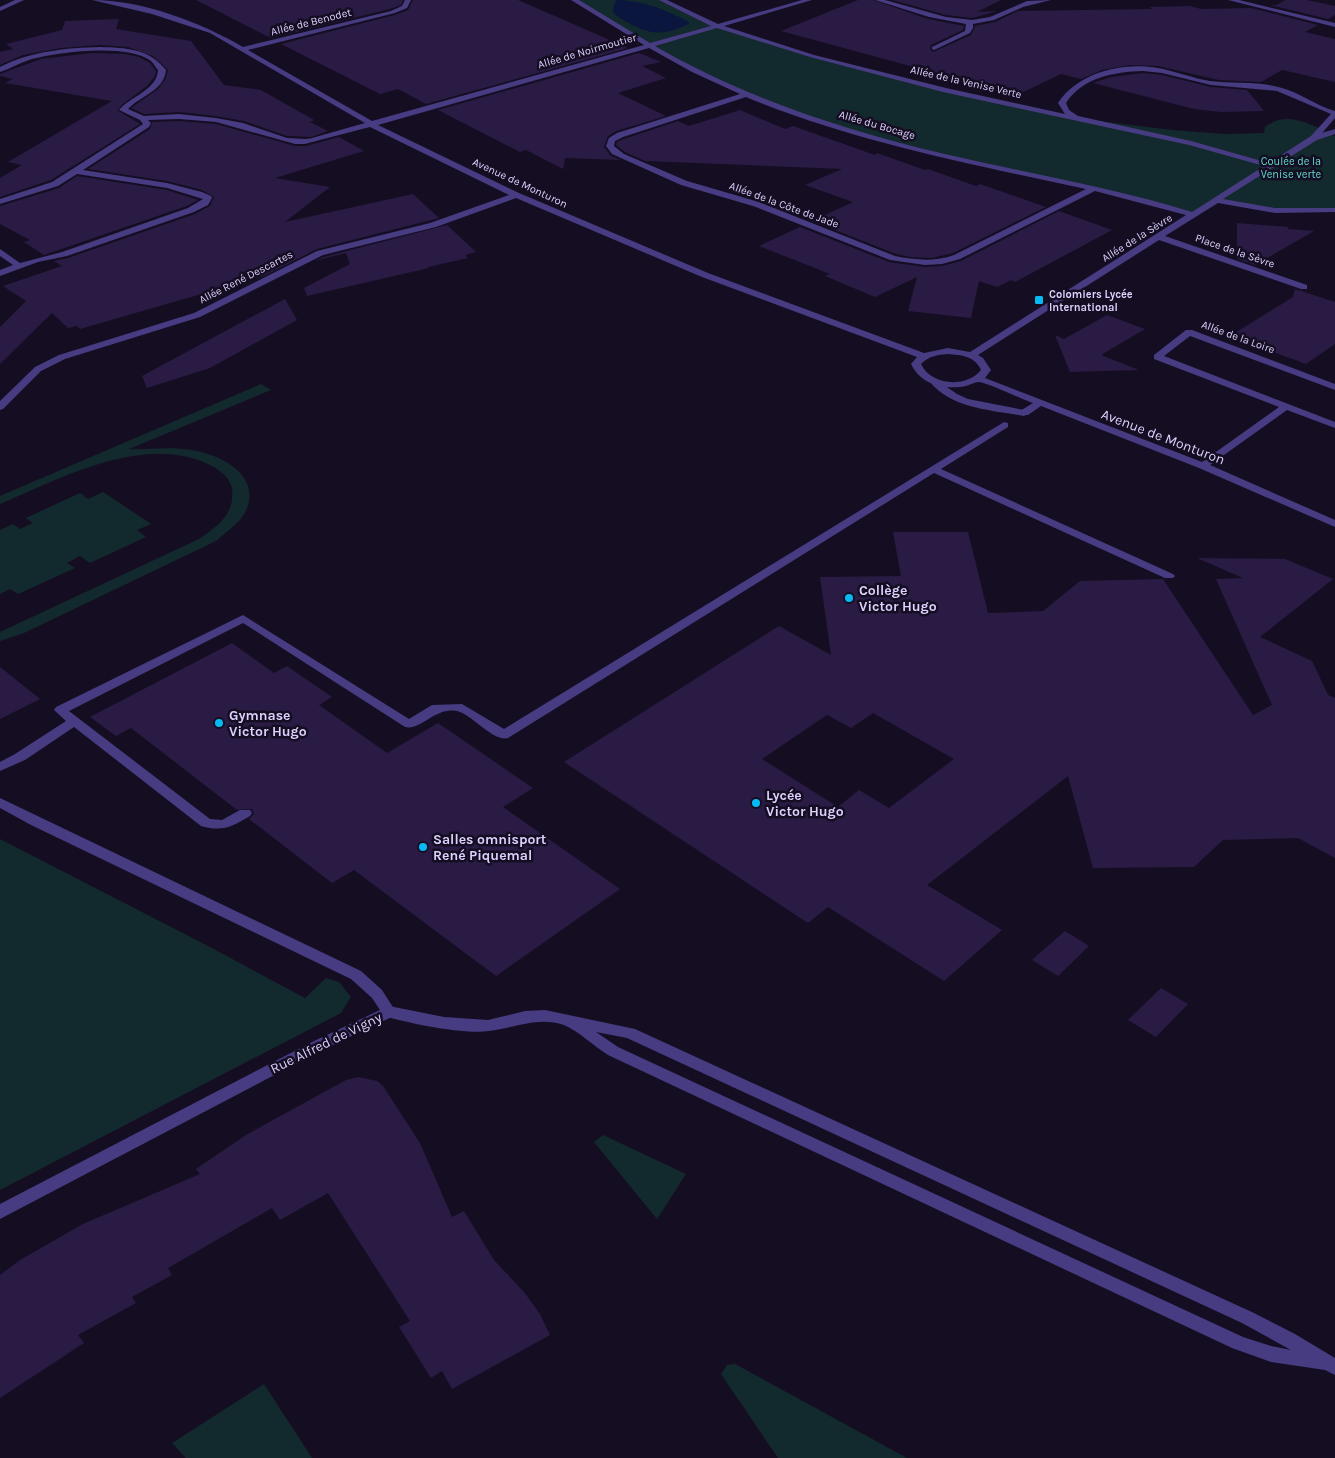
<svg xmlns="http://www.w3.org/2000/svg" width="1335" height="1458" viewBox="0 0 1335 1458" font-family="Karla,sans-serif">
<rect width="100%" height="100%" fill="#150e23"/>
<g fill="#122a2d">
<path d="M574,0H662L698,17L765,42L871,72L1082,119L1172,130L1225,134L1264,133L1265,127C1288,109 1313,126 1335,136V210L1287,211L1217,200L1194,215L1175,209C1038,177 897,151 765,101C698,75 636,37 574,0Z"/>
<path d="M261,384L271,390L129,449C149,450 170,446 191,450C218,454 260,473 247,508C243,521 226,532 216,541L24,633L0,641V632L199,539C218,526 235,514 232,489C230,477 220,470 210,465C145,432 59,479 0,504V496Z"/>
<polygon points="103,492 151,524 137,530 146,537 90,563 80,556 67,563 75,568 18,594 10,589 0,594 0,530 13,524 20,529 33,523 26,518 80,493 88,499"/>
<polygon points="0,839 208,946 305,998 326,978 339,982 351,997 341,1013 0,1190"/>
<polygon points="603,1135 686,1174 657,1219 594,1142"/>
<polygon points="735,1364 907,1458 778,1458 721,1374 727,1365"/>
<polygon points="264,1384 312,1458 186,1458 172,1443"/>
</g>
<path fill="#0b163f" d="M616,0C643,0 666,10 689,22V24C657,40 642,32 614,14L613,8Z"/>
<g fill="#291b43" fill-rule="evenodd">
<polygon points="196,0 403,0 401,5 390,9 271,38"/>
<polygon points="413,0 518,0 628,48 426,104 398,89 380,94 281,44 395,15 408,10"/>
<polygon points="858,0 873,0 928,19 964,26 963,30 931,45 930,49 933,52 971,35 975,26 995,22 1018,11 1152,9 1150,7 1190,6 1201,9 1251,8 1318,25 1305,32 1335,39 1335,82 1282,70 1261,82 1219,80 1158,66 1130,65 1102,70 1081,79 1061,74 1017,95 781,31"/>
<polygon points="892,0 1001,0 977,12 998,11 972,18 946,15"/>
<polygon points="1285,0 1307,0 1335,6 1335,15 1328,19 1270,5 1277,5"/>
<polygon points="119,19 116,29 191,41 224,85 261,90 314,120 310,122 328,131 311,137 287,136 244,121 216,116 179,112 144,114 131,108 158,89 166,78 168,70 153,56 128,47 100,45 61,48 23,55 0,65 0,52 13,49 6,44 62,30 65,21"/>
<polygon points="91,53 125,54 139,57 150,63 156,71 155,76 147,86 123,104 117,110 140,124 51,180 0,197 0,178 22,165 8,162 112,101 5,83 13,79 0,76 0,74 41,59"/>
<polygon points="639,53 661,62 642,66 666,78 618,93 666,116 616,131 608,136 604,147 611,156 621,160 565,158 563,169 526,150 520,152 438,110"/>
<polygon points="1143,73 1162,75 1211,87 1247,90 1264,111 1221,112 1194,109 1093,83 1111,77"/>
<polygon points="740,110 785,129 793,126 875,155 877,153 925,170 928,169 976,186 980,184 1046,207 953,253 932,258 910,257 896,254 812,221 853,202 805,185 842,169 645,161 625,152 616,145 617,142 624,139 678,121 689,126"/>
<polygon points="179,121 216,124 295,146 306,146 339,137 364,151 275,178 330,187 285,222 413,194 439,218 317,249 264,276 80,329 77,326 68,328 52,313 0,364 0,327 26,301 3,286 62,266 54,261 68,258 195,214 210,206 214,197 202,190 167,181 88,169 150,129 152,122"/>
<polygon points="77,176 167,190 198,200 187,206 44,255 24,242 30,240 0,224 0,206 59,188"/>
<polygon points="1059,211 1112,230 1015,282 1011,280 997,287 979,281 971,318 908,311 917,277 875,297 825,276 830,274 759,246 800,227 889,262 925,267 942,266 961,261"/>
<polygon points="1237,223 1288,227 1288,229 1314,231 1255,265 1237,259"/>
<polygon points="447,225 476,252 465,255 468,258 428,267 429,268 307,296 304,288 350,264 346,253 314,261 324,257"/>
<polygon points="1295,289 1335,302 1335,344 1306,364 1230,336 1293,297"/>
<polygon points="285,299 297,320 210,368 147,388 142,376"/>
<polygon points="1107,315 1145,329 1101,355 1139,370 1070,372 1055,335 1064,339"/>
<path d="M893,532H968L988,613L1043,611L1080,581L1163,579L1253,715L1272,705L1216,579L1243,578L1197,558L1285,559L1333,579L1260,637L1312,661L1328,695L1335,698V858L1298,838L1223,840L1194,867L1093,868L1068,776L927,885L1002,930L944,981L828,907L808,923L564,762L779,626L831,655L820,577L901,576ZM873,713L954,759L889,808L859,790L838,807L762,759L827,715L851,728Z"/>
<polygon points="232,643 274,673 287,666 332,697 319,705 387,753 438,723 533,788 503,807 620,889 496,976 354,870 332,883 249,819 254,814 252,809 237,810 131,728 116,736 90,717"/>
<polygon points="0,667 40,699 0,719"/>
<polygon points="1065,931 1089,946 1058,976 1032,960"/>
<polygon points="1161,988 1188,1004 1156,1037 1128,1020"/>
<polygon points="358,1077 377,1081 383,1086 420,1143 452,1217 464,1211 494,1260 524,1292 540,1314 550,1335 452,1389 442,1371 431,1378 399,1327 410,1321 328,1193 280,1220 272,1208 168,1268 172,1275 132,1297 136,1303 78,1335 84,1343 0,1398 0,1275 20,1260 83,1224 200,1174 196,1169 246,1135 346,1080"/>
</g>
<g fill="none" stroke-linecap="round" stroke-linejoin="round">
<g fill="#473b81" fill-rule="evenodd">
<path d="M100,47C126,48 148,48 166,70C164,91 140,96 128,109L144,116L179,114L216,118L243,123L287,138L305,139L315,138L319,140L305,144H295L216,122L179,119L148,120L151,123L149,127L83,170L167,183L202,192L211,196L212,198L208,205L194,212L67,256L38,262L0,276V270L13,265L0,256V249L20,263L62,252L188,208L203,199L167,188L77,174L58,186L0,204V199L52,182L143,124L140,120L119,110C131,96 157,90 158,70C156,68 154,64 151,61C127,43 56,52 29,60C19,63 10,69 0,72V67C31,51 66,48 100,47Z"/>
<path d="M935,379L957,394L968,399L1024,410L1029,413L1024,416C992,410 952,409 930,382Z"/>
<path d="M1004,422L1008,423V427L941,469L1173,574L1175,576L1173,578H1165L934,473L508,738C494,742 474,717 460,712C437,704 422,731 405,727L243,623L69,711L210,819L222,820L240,810H250L252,813L250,816C231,827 223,832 201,826L74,727L25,760L0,771V762L15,754L66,721L54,710L56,707L243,615L409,719L432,705L462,704L504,729Z"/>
<path d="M389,1006L444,1017L488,1020L525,1011L545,1010L635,1029L1254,1313L1295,1334L1335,1358V1375L1325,1370L1271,1362L1232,1348L608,1055C595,1047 577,1030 564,1025C538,1016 515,1028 489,1031C464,1035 408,1023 384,1016L382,1012L384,1008ZM596,1032L627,1038L1242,1323L1291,1350L1271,1346L1243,1337L618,1047Z"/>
</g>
<g fill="#473b81" fill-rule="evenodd">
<polygon points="15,0 24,0 0,11 0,7"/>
<path d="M92,0C142,0 200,22 243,47L391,11L402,6L405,0H411L407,8L395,13L248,50L372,121L644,45L571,0H579L650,43L711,26L659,0H667L718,24L802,0H812L724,26L814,55L946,88L1065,114L1058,103C1079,72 1122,62 1158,68C1175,71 1192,78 1210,81C1234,84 1259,81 1282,88C1301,93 1316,106 1335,111V118L1322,133L1335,129V134L1317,140L1223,199L1275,208H1335V212L1275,213L1218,203L1165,236L1307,285V289H1301L1159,240L978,355L983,358L991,370L985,378L1202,462L1279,407L1154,359V355L1186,330H1192L1335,384V390L1190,336L1164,356L1335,422V428L1287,410L1210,465L1335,520V527L1199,468L1041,406L1028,415H1020V411L1033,403C1024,400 984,381 978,382C972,383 966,387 960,387C940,389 920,383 911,364L917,357L702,277L516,198L436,227L323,255L200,317L65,359L41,371L3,409L0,410V401L35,367L59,355L194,313L317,251L430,223L509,195L370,127L312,142V138L365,123L210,33L152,14ZM717,28L810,57L943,92L1189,145L1264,166L1192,212C1111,187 1027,173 945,154C844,130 745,98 655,46ZM649,48L692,72L740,94L617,133L609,138L606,146L612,154L681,185L753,206L890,260L925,265L942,264L960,259L1095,191L1186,215L970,352L948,348L924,353L708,273L519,193L378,125ZM1143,71L1162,73L1211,85L1277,91L1331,114L1311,136L1269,163L1191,141L1078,116L1069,110L1066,103C1083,77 1114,72 1143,71ZM746,97C855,142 971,164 1086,189L954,255C935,262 915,260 895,256L759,202L687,181L624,154L614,146L615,141L623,137ZM948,354C961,355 975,356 981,370C967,388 931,386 921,364C929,356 937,355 948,354Z"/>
<polygon points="875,0 885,0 946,17 972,20 990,17 1027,1 1051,0 1023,7 994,20 973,24 973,28 970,33 934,50 932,49 932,47 965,31 966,24 929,17"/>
<polygon points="1228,0 1239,0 1335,23 1335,27"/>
<polygon points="0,798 361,971 382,990 396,1012 394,1016 322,1050 0,1219 0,1204 312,1042 380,1010 372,998 351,979 31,825 0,808"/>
</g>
</g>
<g fill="#06bbf5" stroke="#150e23" stroke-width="2">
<rect x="1034" y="295" width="10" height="10" rx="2.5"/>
<circle cx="849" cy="598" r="5"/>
<circle cx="219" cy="723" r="5"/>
<circle cx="756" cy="803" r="5"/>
<circle cx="423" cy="847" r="5"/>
</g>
<g text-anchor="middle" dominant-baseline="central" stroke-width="5" stroke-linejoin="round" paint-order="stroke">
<g font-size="11" fill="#ddd1fe" stroke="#150e23">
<text transform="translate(311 22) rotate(-14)">Allée de Benodet</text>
<text transform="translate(587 51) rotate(-16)">Allée de Noirmoutier</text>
<text transform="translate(966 82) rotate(13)">Allée de la Venise Verte</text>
<text transform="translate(877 125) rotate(16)">Allée du Bocage</text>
<text transform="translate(520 183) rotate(25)">Avenue de Monturon</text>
<text transform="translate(784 205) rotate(20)">Allée de la Côte de Jade</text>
<text transform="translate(1137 238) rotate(-32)">Allée de la Sèvre</text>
<text transform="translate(1235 251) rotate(19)">Place de la Sèvre</text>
<text transform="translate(246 277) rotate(-27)">Allée René Descartes</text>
<text transform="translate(1238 337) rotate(20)">Allée de la Loire</text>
</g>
<g font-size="11" fill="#5fdccf" stroke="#150e23">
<text x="1291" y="161">Coulée de la<tspan x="1291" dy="13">Venise verte</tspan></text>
</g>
<g font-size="11" font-weight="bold" fill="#ddd1fe" stroke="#150e23" text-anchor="start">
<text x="1049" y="294">Colomiers Lycée<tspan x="1049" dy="13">International</tspan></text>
</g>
<g font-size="14" fill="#ddd1fe" stroke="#150e23">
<text transform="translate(1163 437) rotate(21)">Avenue de Monturon</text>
<text transform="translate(326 1043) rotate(-26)">Rue Alfred de Vigny</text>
</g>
<g font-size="14" font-weight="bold" fill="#ddd1fe" stroke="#150e23" text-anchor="start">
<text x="859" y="590">Collège<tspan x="859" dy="16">Victor Hugo</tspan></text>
<text x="229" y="715">Gymnase<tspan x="229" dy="16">Victor Hugo</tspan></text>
<text x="766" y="795">Lycée<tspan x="766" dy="16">Victor Hugo</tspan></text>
<text x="433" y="839">Salles omnisport<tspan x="433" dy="16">René Piquemal</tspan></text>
</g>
</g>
</svg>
